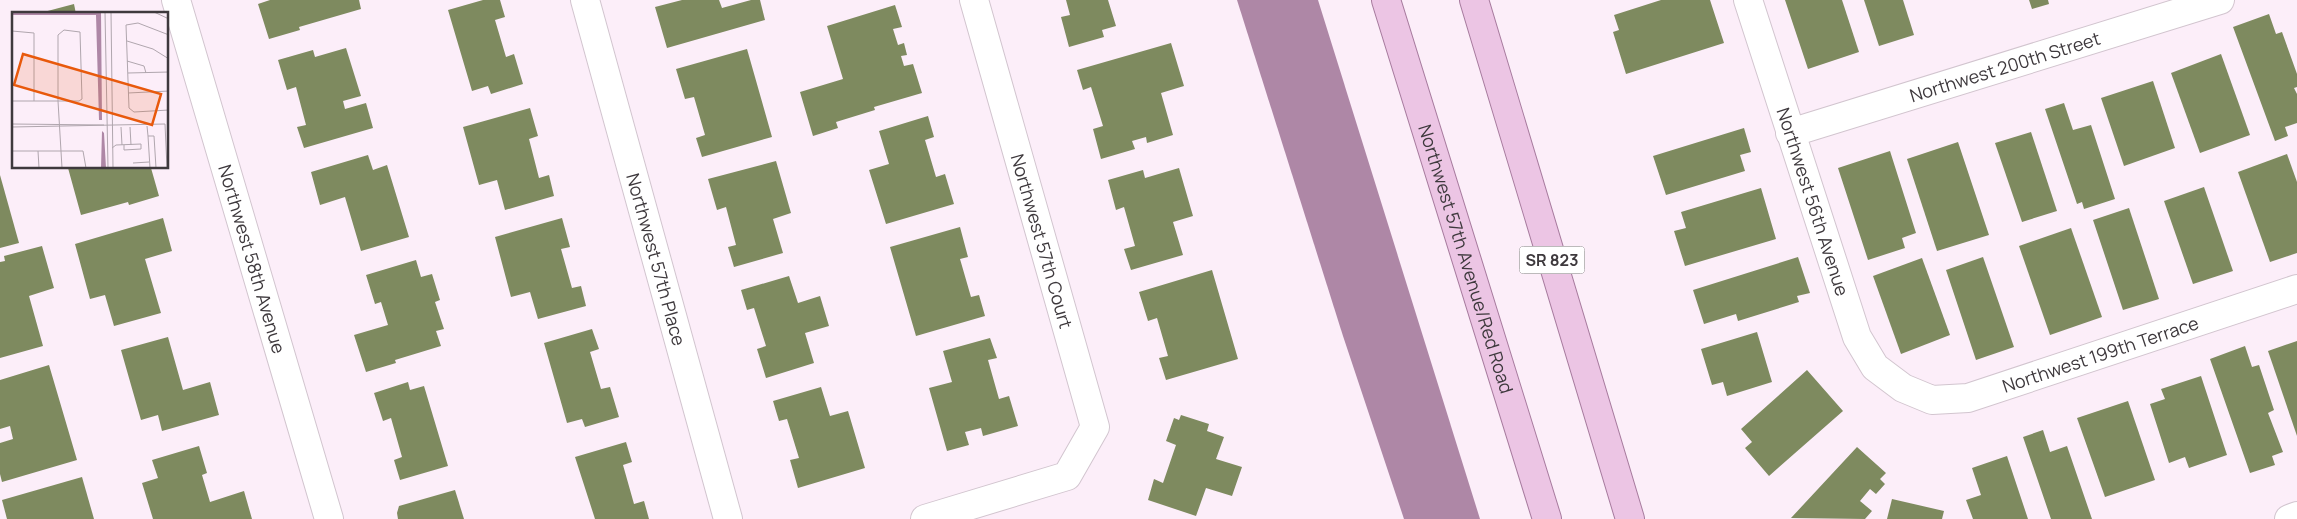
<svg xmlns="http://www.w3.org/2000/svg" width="2297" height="519" viewBox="0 0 2297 519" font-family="Manrope,sans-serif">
<rect width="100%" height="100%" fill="#fceef9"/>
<polygon fill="#ae87a6" points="1237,0 1318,0 1480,519 1404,519 1343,336"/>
<g fill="#7e8a5f">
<polygon points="270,0 359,0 361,9 299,27 300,30 269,39 258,4"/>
<polygon points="483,0 500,0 505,17 495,20 506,57 514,54 523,84 491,94 488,86 472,91 448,10"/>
<polygon points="682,0 719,0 722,8 751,0 760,0 765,20 667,48 655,7"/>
<polygon points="1066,0 1108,0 1116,26 1102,30 1104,37 1069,47 1061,17 1070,15"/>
<polygon points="1661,0 1710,0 1724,43 1626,74 1613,32 1619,30 1614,15"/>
<polygon points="1785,0 1842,0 1859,52 1808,69"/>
<polygon points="1864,0 1903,0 1914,35 1879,46"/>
<polygon points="2029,0 2048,0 2049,4 2032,9"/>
<polygon points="74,4 76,14 40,14 40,13"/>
<polygon points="895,5 902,27 893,29 898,45 904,43 907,55 901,56 904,66 913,64 922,93 874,107 875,110 836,122 838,128 813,136 800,92 843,79 827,26"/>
<polygon points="2269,14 2276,34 2282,32 2297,74 2297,87 2294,88 2297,94 2297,123 2285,127 2288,136 2275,141 2233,27"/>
<polygon points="1171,43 1184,86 1161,93 1173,135 1147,143 1146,137 1132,141 1135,149 1101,159 1093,129 1103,126 1091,87 1083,90 1077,70"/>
<polygon points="346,48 361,96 343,101 345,109 366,103 373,128 304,148 297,127 306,125 296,87 287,90 278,60 313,50 315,57"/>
<polygon points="747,49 772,137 702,157 696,138 705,135 694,97 685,99 676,69"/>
<polygon points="2221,54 2250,135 2200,153 2171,73"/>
<polygon points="2153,81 2175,148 2124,166 2101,98"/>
<polygon points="2064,103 2073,130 2091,125 2115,199 2084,209 2082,202 2077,204 2045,109"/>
<polygon points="530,108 538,136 529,139 539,178 549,175 554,196 505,210 497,180 479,185 463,127"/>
<polygon points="928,116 934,137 925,140 936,177 945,174 954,204 886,224 869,170 889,164 879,131"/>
<polygon points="1744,128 1751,152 1740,155 1745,171 1666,195 1653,156"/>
<polygon points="2031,132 2057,211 2022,222 1995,143"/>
<polygon points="1958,142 1989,235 1937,251 1907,159"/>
<polygon points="1890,151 1916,233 1902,238 1905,248 1868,260 1838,168"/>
<polygon points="2287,154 2297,182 2297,253 2270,262 2238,172"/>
<polygon points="368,155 373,170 387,165 409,237 361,251 345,197 320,205 311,172"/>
<polygon points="776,161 791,213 773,219 783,253 734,267 728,247 736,245 726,207 717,210 708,179"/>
<polygon points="68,168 151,168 159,196 129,205 128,202 81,215"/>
<polygon points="1179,168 1193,216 1173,222 1183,255 1131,270 1124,249 1135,246 1124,207 1116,210 1108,180 1143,170 1145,178"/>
<polygon points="0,175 19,243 0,248"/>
<polygon points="2204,187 2233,271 2193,284 2164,201"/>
<polygon points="1761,188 1776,239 1685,266 1674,231 1686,228 1681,212"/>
<polygon points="2129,208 2159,299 2123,310 2093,220"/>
<polygon points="163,218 172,251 145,259 161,313 114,326 105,295 90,299 75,244"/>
<polygon points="562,218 570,247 561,249 572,288 581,286 586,306 538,319 530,292 511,297 495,237"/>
<polygon points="960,227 968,257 960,259 971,297 979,295 985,316 916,336 890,247"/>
<polygon points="2071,228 2102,317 2050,335 2019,246"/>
<polygon points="42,246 54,288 29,296 43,346 0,358 0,262 5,261 4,256"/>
<polygon points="1798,257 1810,293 1797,296 1799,302 1738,321 1736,314 1704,324 1693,290"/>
<polygon points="1983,257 2014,347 1976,360 1946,270"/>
<polygon points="1922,258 1950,335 1901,354 1873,276"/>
<polygon points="416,260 421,277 432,274 440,300 435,302 444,329 436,331 441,346 395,360 396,363 366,372 354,335 388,325 381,302 375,304 366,275"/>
<polygon points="1212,270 1238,359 1166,380 1159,358 1168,356 1157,318 1148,321 1139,292"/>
<polygon points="789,276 798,303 820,296 829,326 805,333 814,363 766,378 757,349 766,346 754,308 747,310 741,290"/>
<polygon points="592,329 599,349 590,352 601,389 610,387 619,417 585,427 582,419 567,423 544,343"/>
<polygon points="1757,332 1772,382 1727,396 1723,382 1712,385 1701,349"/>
<polygon points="168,337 183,390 210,382 219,415 162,431 158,415 141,420 121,350"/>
<polygon points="990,338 997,358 988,360 999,399 1009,396 1018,426 983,436 981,428 965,432 969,445 947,451 929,388 952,382 943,351"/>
<polygon points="2297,341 2297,436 2268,351"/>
<polygon points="2245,346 2252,367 2259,365 2274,410 2268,413 2283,452 2272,456 2275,465 2250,473 2210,359"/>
<polygon points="49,365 77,460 2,482 0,474 0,443 13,439 10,426 0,429 0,380"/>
<polygon points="1807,370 1843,411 1769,476 1745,448 1752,442 1741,429"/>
<polygon points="2201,376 2227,455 2189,468 2185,457 2169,463 2150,404 2165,399 2161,389"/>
<polygon points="408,382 410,390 424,386 448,466 400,480 394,460 402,457 391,418 383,421 374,393"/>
<polygon points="821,387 830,416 848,411 865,468 798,488 790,460 799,458 787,419 779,421 773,401"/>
<polygon points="2128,401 2155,480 2105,497 2077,418"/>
<polygon points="1181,415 1209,424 1207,431 1224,437 1216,459 1242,467 1232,496 1206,488 1196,516 1148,500 1154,479 1163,483 1176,445 1166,441 1174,418 1179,420"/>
<polygon points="2043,430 2050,452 2067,446 2092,519 2051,519 2023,437"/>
<polygon points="626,442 632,462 623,465 634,504 644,501 649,519 595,519 575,457"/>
<polygon points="199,446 207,473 202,475 210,502 244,491 252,519 153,519 142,483 158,478 152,460"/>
<polygon points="1857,447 1886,473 1880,479 1885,484 1876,494 1870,489 1860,501 1872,511 1865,519 1791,518"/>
<polygon points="2007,456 2028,519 1973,519 1966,500 1981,495 1972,468"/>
<polygon points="82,477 94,519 7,519 2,500"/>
<polygon points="455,490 464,519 398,519 397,513 399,506"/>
<polygon points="1892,499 1944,511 1942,519 1887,519"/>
</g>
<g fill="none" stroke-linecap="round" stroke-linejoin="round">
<defs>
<g id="street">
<path id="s1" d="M176,0L329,519"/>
<path id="s2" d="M585,0L728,519"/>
<path id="s3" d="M1748,0L1857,337L1875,367L1903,388L1932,400L1968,398L2297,289"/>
<path id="s4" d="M1790,133L2220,0"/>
<polyline points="925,519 1067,476 1095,427 974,0"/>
<polyline points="2289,519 2297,516"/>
</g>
<g id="primary">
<path id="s5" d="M1386,0L1547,519"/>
<polyline points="1474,0 1630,519"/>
</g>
</defs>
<use href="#street" stroke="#d2c5cf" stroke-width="30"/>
<use href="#primary" stroke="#a77b9e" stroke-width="30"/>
<use href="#street" stroke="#fff" stroke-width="28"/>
<use href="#primary" stroke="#ecc5e4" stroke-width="28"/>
</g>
<g text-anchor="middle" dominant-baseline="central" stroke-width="5" stroke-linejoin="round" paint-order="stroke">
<rect fill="#fff" stroke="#787477" stroke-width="1" x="1519.5" y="246.5" width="65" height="27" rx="4"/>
<g font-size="16" font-weight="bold" fill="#3e393d">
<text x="1552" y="260">SR 823</text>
</g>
<g font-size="18" fill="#3e393d" stroke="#fff">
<text stroke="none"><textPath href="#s4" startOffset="225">Northwest 200th Street</textPath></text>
<text stroke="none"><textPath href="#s3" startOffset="212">Northwest 56th Avenue</textPath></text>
<text transform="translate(1042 241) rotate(74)">Northwest 57th Court</text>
<text stroke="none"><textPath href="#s2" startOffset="269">Northwest 57th Place</textPath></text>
<text stroke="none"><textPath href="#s5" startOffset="271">Northwest 57th Avenue/Red Road</textPath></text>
<text stroke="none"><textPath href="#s1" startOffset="270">Northwest 58th Avenue</textPath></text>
<text stroke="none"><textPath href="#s3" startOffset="631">Northwest 199th Terrace</textPath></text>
</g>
</g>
<g transform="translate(12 12)">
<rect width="156" height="156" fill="#fceef9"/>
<path d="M0,0H89L90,108H87L84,3H0ZM90,119L92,121L94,156H89Z" fill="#ae87a6"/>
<path fill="none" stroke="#b0a6ae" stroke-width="1" d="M93,0L96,156M99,0L101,156M142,0L157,7M0,19L22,21V89M157,23L126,11L114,13L117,96L122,100L157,98M115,29L141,37L157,47M115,49L132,54L134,61M116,61L157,60M116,81L157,79M0,89H67L70,87L68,20L52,18L46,23V89L50,156M0,112L92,113M135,114L136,124H142L144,156M0,115L153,112L155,156M109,115L110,133M118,115L119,133M136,124L138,156M100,136L104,133L129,132V137L112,138V133M0,139H71L74,156M26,139L27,156M121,151L137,150"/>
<path fill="#e8590c" fill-opacity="0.15" stroke="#e8590c" stroke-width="2.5" d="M11,42L149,82L140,113L2,73Z"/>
<rect width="156" height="156" fill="none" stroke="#3e393d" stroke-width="2.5"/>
</g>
</svg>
